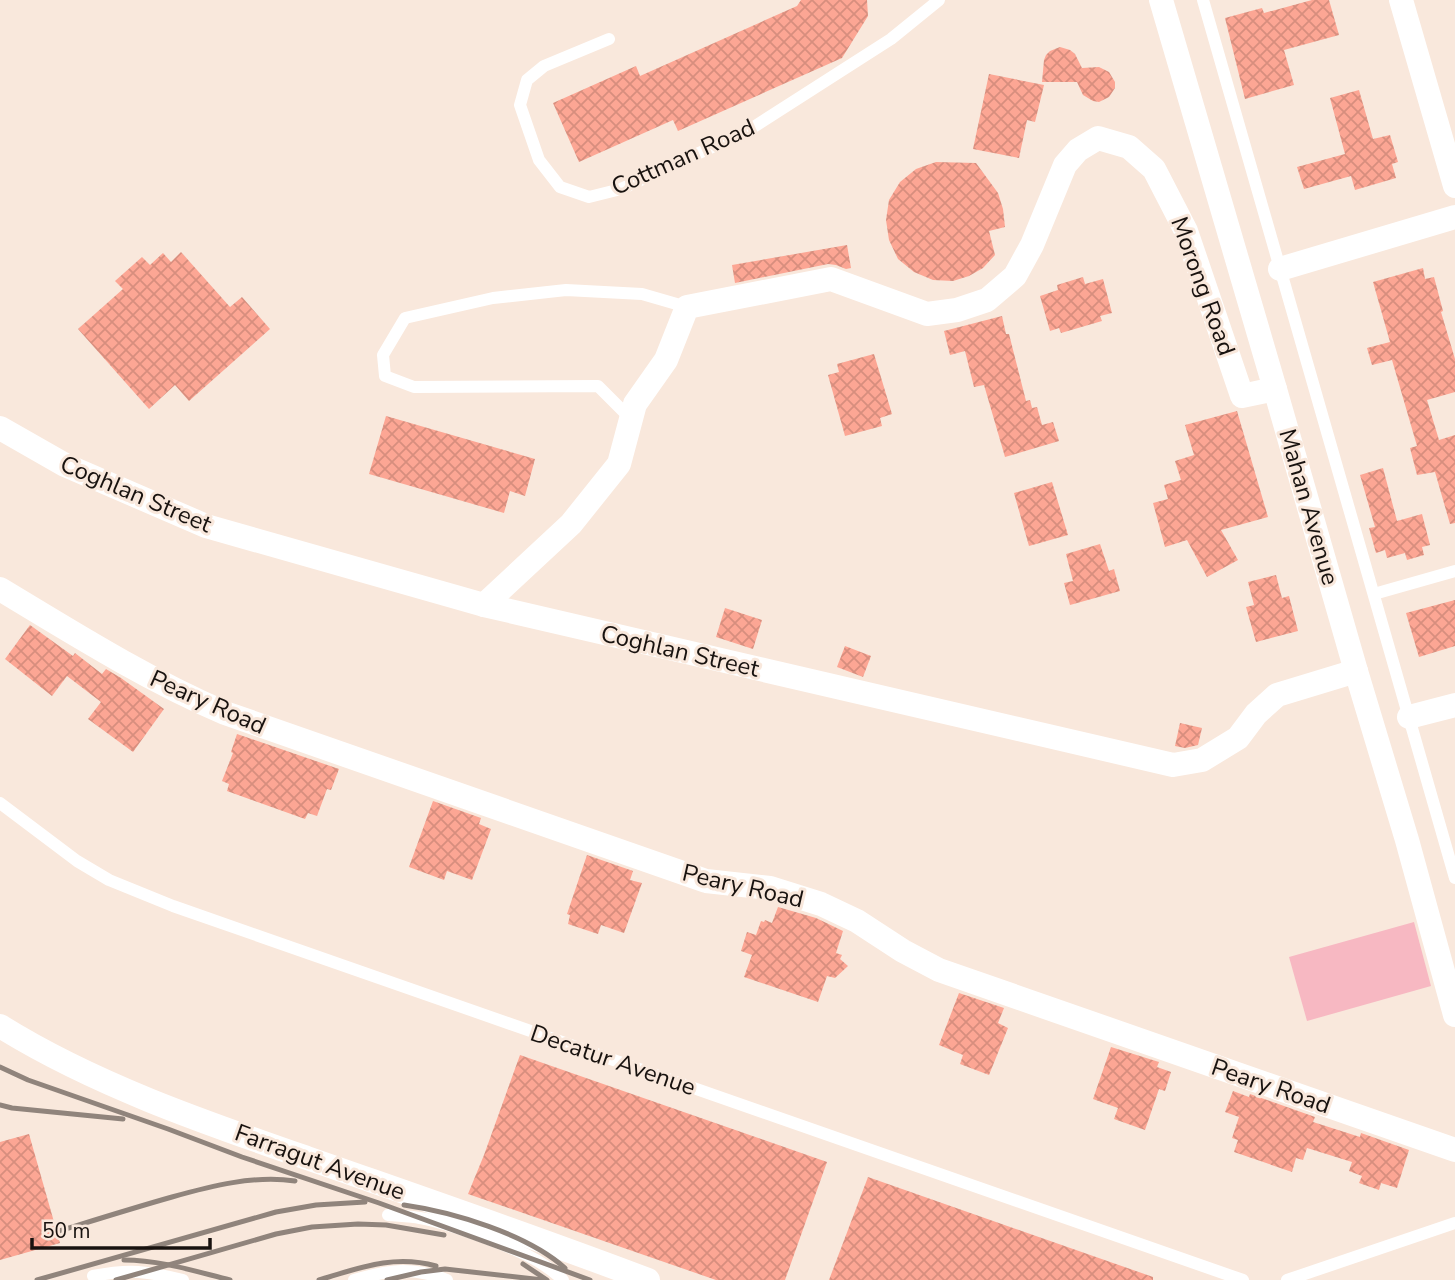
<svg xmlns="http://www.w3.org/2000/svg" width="1455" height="1280" viewBox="0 0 1455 1280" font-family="'Nunito Sans',sans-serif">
<defs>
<pattern id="building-cross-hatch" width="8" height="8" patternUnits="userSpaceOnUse" patternTransform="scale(1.75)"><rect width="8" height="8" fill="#fca694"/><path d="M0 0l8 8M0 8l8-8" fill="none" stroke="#d78e7e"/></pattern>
</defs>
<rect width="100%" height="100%" fill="#f9e8dc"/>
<polygon fill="#f7b8c2" points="1414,922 1431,986 1307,1021 1289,957"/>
<g fill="url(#building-cross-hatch)">
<polygon points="801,0 867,0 868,16 842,58 678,131 673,120 579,162 553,103 636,66 640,76 797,6"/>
<polygon points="1312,0 1329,0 1339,35 1284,50 1294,85 1245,99 1225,18 1262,8 1264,13"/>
<polygon points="1060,47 1070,50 1075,54 1082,68 1099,67 1109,72 1115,82 1115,88 1109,97 1099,102 1093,101 1083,95 1077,82 1042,82 1044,60 1046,55 1050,51"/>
<polygon points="989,74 1044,85 1035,122 1027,120 1019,158 973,149"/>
<polygon points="1359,90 1373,139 1390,135 1398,162 1392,164 1396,178 1355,190 1351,176 1304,189 1297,167 1345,154 1330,98"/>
<polygon points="936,162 976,163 998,193 1003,209 1005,227 989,231 995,255 983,268 969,276 953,281 933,280 914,272 898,259 889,240 886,220 889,200 900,182 916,169"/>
<polygon points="847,245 851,268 846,269 836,265 828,264 735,283 732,265"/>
<polygon points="181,252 230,307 242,297 270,329 189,401 175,385 149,409 78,329 123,289 115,281 142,257 150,265 163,253 171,262"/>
<polygon points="1423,268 1425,279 1434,277 1443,311 1441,312 1455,359 1455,392 1427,400 1439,440 1455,435 1455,523 1450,524 1435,472 1417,475 1410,448 1417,446 1392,360 1372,365 1367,348 1390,342 1373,282"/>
<polygon points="1083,277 1085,284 1103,279 1112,313 1100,316 1102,321 1061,333 1059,328 1050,331 1040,296 1058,290 1057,285"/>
<polygon points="1002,316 1006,334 1009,334 1026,401 1030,400 1032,408 1037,407 1042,425 1053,422 1059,441 1005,457 984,385 974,387 965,351 950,355 944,331"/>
<polygon points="874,354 892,414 880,418 882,426 845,436 828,375 839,372 837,364"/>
<polygon points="1237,411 1268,517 1221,530 1238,560 1207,577 1187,540 1165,547 1153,503 1168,499 1164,485 1181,480 1175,461 1194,455 1185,425"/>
<polygon points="386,416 535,459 525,496 510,491 504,513 369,474"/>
<polygon points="1383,468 1397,521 1422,514 1430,545 1422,547 1424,555 1407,560 1405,553 1387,558 1385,550 1376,553 1369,528 1375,527 1360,475"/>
<polygon points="1052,482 1068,535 1029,546 1014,493"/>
<polygon points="1100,544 1109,571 1114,569 1120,591 1070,605 1064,583 1073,581 1066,554"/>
<polygon points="1276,575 1282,598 1289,596 1298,631 1256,642 1246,607 1254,605 1248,582"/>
<polygon points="1455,600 1455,646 1419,657 1406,613"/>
<polygon points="725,608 762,620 753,649 716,637"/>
<polygon points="30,625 73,656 75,653 102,674 106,669 121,678 164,709 133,752 88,719 101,702 67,676 52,696 5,659"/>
<polygon points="845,646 871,656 863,677 837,667"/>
<polygon points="1180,723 1202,728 1198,745 1185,748 1175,746"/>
<polygon points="237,734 339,769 331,790 327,789 317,816 308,813 305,819 227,791 229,784 222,781 233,753 231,752"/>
<polygon points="433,801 481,818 479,824 491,829 472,880 447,871 444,880 409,867"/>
<polygon points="587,855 633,871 630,880 642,883 624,933 601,925 598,934 568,924 570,915 567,914"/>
<polygon points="778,907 816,918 843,931 836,953 842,955 840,959 848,966 835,978 827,976 818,1002 744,977 752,955 741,951 747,932 756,935 761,921 764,922 765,920 772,923"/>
<polygon points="959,993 1004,1008 998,1023 1008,1028 989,1075 960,1064 963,1055 939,1045"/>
<polygon points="1111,1047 1159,1062 1157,1067 1171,1072 1165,1091 1159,1089 1145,1130 1114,1119 1118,1108 1093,1099"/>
<polygon points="520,1055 827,1162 785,1280 716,1280 468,1194 484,1155"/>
<polygon points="1233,1091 1249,1097 1250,1094 1315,1117 1313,1122 1360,1137 1361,1133 1409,1150 1397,1188 1381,1183 1379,1190 1359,1183 1362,1176 1349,1171 1352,1162 1307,1148 1303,1160 1296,1158 1292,1172 1234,1152 1238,1140 1232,1138 1239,1117 1225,1112"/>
<polygon points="29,1134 60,1243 0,1260 0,1142"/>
<polygon points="868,1177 1153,1277 1153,1280 829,1280"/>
</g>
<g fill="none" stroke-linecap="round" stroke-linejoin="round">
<g stroke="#fff" stroke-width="12">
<polyline points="1203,0 1455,878"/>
<polyline points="609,39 544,66 527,80 520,105 539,160 560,187 589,197 621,189 749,130 891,39 939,0"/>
<polyline points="631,419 598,386 414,387 385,376 383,355 405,318 493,298 566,290 642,294 687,307"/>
<polyline points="1374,594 1455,571"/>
<polyline points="0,803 77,861 109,880 173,906 1243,1280"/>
<path d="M388,1215C399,1216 410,1216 420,1218C442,1222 462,1229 483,1237C512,1248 540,1258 563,1280"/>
<path d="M93,1276C130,1269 146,1271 183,1280"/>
<path d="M354,1280C389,1270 412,1266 447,1280"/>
<polyline points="1287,1280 1455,1223"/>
</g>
<g stroke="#fff" stroke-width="24">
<polyline points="1161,0 1275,389 1356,671 1407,840 1455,1015"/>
<polyline points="1401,0 1455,186"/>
<polyline points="1280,269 1455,217"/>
<polyline points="0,428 65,465 206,526 484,605 1173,765 1202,760 1238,738 1256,714 1277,695 1356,671"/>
<path d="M0,589C73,633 146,679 225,713L706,881L770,888L821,904L857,921L903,951L939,970L1455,1150"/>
<polyline points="484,605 571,524 619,464 635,404 666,360 687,307 831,279 927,314 957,310 987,300 1015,276 1032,245 1065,165 1078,150 1098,138 1129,147 1154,169 1186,231 1242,396 1275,389"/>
<polyline points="1409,717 1455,705"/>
<path d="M0,1026C93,1084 203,1122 307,1158C421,1198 535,1237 648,1280"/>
</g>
<g stroke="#90847c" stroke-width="5">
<polyline points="0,1067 28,1080 168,1129 242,1157 379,1203 590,1280"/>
<polyline points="0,1105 12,1108 123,1119"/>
<path d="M404,1205C453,1212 527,1234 565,1268"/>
<path d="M56,1232C95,1220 133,1208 172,1197C211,1186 254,1175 295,1181"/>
<path d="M124,1260C160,1260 194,1271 230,1280"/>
<polyline points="523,1264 547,1280"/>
<polyline points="37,1280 276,1212 316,1205 365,1202"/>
<polyline points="116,1280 276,1234 312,1227 358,1224 386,1225 444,1235"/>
<path d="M319,1280C359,1268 394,1254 436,1266"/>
<polyline points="387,1280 421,1272 445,1269 543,1280"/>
</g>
</g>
<g text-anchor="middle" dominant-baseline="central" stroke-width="6" stroke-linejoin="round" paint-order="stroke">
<g font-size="24" fill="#18120f" stroke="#f9e8dc">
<text transform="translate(683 157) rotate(-24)">Cottman Road</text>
<text transform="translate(1203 286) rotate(70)">Morong Road</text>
<text transform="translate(136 494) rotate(23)">Coghlan Street</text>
<text transform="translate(1309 507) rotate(74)">Mahan Avenue</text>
<text transform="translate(680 651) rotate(13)">Coghlan Street</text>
<text transform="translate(208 702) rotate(24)">Peary Road</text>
<text transform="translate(743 886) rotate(13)">Peary Road</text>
<text transform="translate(613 1060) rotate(19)">Decatur Avenue</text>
<text transform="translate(1271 1086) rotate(19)">Peary Road</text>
<text transform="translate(320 1162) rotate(20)">Farragut Avenue</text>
</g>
</g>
<path d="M32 1238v10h178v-10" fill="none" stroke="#18120f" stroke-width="3.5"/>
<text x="42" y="1238" font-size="21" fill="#18120f" stroke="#f9e8dc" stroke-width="5" paint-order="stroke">50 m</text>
</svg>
